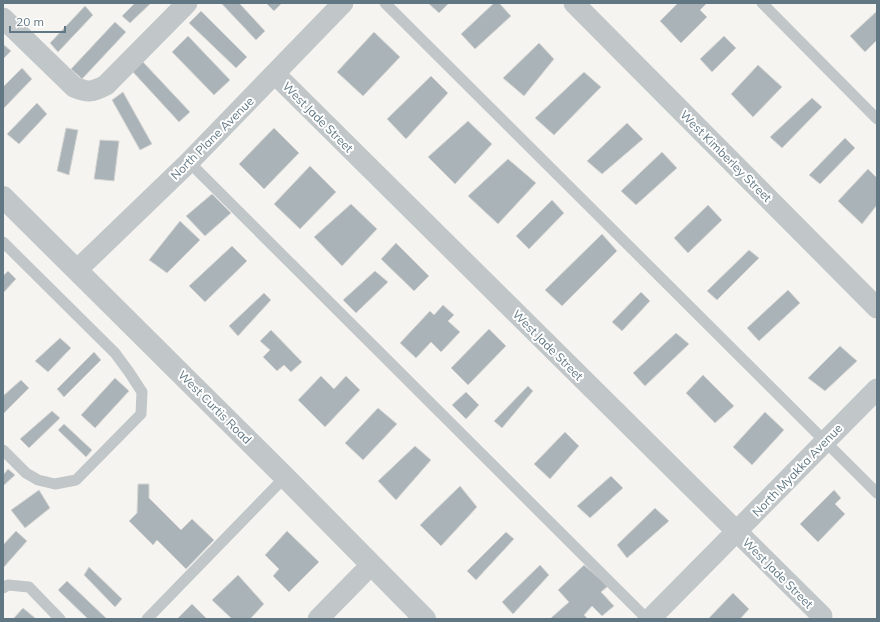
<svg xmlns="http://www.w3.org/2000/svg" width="880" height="622" viewBox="0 0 880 622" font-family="Mulish,sans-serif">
<rect width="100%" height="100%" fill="#f5f4f0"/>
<g fill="#aab4b8" stroke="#d6d5d3">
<polygon points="135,3 151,3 130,23 122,16"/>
<polygon points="221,3 239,3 265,31 256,40"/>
<polygon points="266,3 282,3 274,11"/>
<polygon points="428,3 449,3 439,13"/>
<polygon points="494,3 499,3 511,16 475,49 461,34"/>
<polygon points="678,3 707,3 700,10 707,17 681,43 660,21"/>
<polygon points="85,6 93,15 58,52 50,43"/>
<polygon points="201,11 247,57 236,68 189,23"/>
<polygon points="877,11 877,40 865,52 850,36"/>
<polygon points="115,22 126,32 82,79 71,69"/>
<polygon points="374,32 400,57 363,96 337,72"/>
<polygon points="188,36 230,80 214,95 172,52"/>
<polygon points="724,36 736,48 712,72 700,59"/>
<polygon points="539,43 554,59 524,96 503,78"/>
<polygon points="3,44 11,51 3,59"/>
<polygon points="143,62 190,112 179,122 133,72"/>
<polygon points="758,65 782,87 753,117 731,94"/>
<polygon points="22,68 32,79 3,109 3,87"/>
<polygon points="584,72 601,87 554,135 535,118"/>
<polygon points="431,76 448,93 406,139 387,119"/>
<polygon points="123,92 152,144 140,150 112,100"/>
<polygon points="812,98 822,107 782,148 770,137"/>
<polygon points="37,103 47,114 19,144 7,134"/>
<polygon points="468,121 492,144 455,184 428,157"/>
<polygon points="627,123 643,139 602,174 587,161"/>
<polygon points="66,128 78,130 69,175 57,171"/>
<polygon points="274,128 299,153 264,189 239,164"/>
<polygon points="845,138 855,148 820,184 809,175"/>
<polygon points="100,140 119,141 114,181 94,179"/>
<polygon points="662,152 677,168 636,205 621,191"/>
<polygon points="508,159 536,183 498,224 468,196"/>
<polygon points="310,166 336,192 300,229 274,204"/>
<polygon points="868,169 877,178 877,205 862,224 838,201"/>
<polygon points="212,194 231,213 205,236 186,216"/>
<polygon points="552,200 564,213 529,249 516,236"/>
<polygon points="351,204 377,229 342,266 314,237"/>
<polygon points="708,205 722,220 688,253 674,238"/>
<polygon points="180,221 200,240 167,273 149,260"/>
<polygon points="602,234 617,251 562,306 545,290"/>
<polygon points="396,243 429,276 414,291 381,259"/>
<polygon points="232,246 247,261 205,302 189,286"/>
<polygon points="749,250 759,258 717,300 707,291"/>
<polygon points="8,271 16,279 3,293 3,276"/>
<polygon points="375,271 388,282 356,313 343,300"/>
<polygon points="788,290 800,303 759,341 747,328"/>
<polygon points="641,292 650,301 622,331 612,322"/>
<polygon points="264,293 271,300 238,336 229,326"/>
<polygon points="443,305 454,315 448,321 460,332 441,352 431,342 416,358 400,343 430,311 434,315"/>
<polygon points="489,329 506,346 468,385 451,368"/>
<polygon points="271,330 302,362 291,372 284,365 277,371 263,357 270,350 260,341"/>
<polygon points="676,333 689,344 645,386 633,373"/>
<polygon points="60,338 71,348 48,372 35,361"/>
<polygon points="840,346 857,361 825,391 808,378"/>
<polygon points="94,352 101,360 64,397 57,389"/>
<polygon points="703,375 734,406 715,423 686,393"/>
<polygon points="321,376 334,389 346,376 360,390 325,427 298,400"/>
<polygon points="115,378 129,391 95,428 81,415"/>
<polygon points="21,380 29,388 3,414 3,396"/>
<polygon points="528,386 533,391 502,428 494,421"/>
<polygon points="466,392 479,405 466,419 452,405"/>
<polygon points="378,408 397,424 363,460 345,443"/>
<polygon points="52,411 60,418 29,448 20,439"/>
<polygon points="765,412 784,430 752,465 733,447"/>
<polygon points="64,424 92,450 86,457 58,430"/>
<polygon points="565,432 579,446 550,479 534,464"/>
<polygon points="415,446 431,460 396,500 378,481"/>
<polygon points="8,469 15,475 3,486 3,475"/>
<polygon points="611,476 623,488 590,518 577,506"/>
<polygon points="138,484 149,484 149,498 181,530 192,519 214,540 186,569 157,540 153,545 129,521 137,513"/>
<polygon points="460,486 477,507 441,546 420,525"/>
<polygon points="39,490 50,508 25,528 11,510"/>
<polygon points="834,490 841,498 835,504 845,514 818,542 800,524"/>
<polygon points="655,508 669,521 627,558 617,545"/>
<polygon points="16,531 27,541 3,568 3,545"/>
<polygon points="287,531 319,562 289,592 273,576 279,569 265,555"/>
<polygon points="506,532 514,539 476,580 467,571"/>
<polygon points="540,565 549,575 513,614 502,602"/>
<polygon points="584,565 608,586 601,592 614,606 602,616 592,606 584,615 588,619 552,619 551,618 569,602 558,590"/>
<polygon points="89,567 122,599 115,607 84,575"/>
<polygon points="238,575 264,604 250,619 232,619 212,600"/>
<polygon points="67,581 107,619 88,619 58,590"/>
<polygon points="733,593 749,609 740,619 708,619"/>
<polygon points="192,604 207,619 177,619"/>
<polygon points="23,608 35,618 34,619 13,619"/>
</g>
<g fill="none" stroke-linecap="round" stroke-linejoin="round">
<g stroke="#c1c6c9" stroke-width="11">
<polyline points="385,3 877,493"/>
<polyline points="762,3 877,119"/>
<polyline points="189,162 647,619"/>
<polyline points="3,242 115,353 129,372 142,392 141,414 76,480 55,484 38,480 26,473 3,450"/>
<polyline points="3,588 8,585 29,587 60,619"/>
<polyline points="147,619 285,477"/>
</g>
<g stroke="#c1c6c9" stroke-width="21">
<polyline points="574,3 877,308"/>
<path d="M3,18L74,87C88,93 93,92 106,85L187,3"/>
<polyline points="275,74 822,616"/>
<polyline points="77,270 189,162 343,3"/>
<polyline points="318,619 371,565"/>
<polyline points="650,619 877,389"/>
</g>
<polyline stroke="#c1c6c9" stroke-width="22" points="3,197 285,477 425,619"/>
</g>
<g text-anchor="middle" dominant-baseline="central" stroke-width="4" stroke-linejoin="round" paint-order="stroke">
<g font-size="12" fill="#617784" stroke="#fff">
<text transform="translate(318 117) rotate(45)">West Jade Street</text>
<text transform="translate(212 138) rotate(-45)">North Plane Avenue</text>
<text transform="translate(726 156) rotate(45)">West Kimberley Street</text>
<text transform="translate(548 345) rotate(45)">West Jade Street</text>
<text transform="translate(215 407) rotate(45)">West Curtis Road</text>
<text transform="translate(797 470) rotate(-46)">North Myakka Avenue</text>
<text transform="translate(778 573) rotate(45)">West Jade Street</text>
</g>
</g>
<rect width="880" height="622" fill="none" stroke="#617784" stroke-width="8"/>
<path d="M10 26v6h55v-6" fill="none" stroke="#617784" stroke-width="2"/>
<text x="16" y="26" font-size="12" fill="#617784" stroke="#ffffff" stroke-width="3" paint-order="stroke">20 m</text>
</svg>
